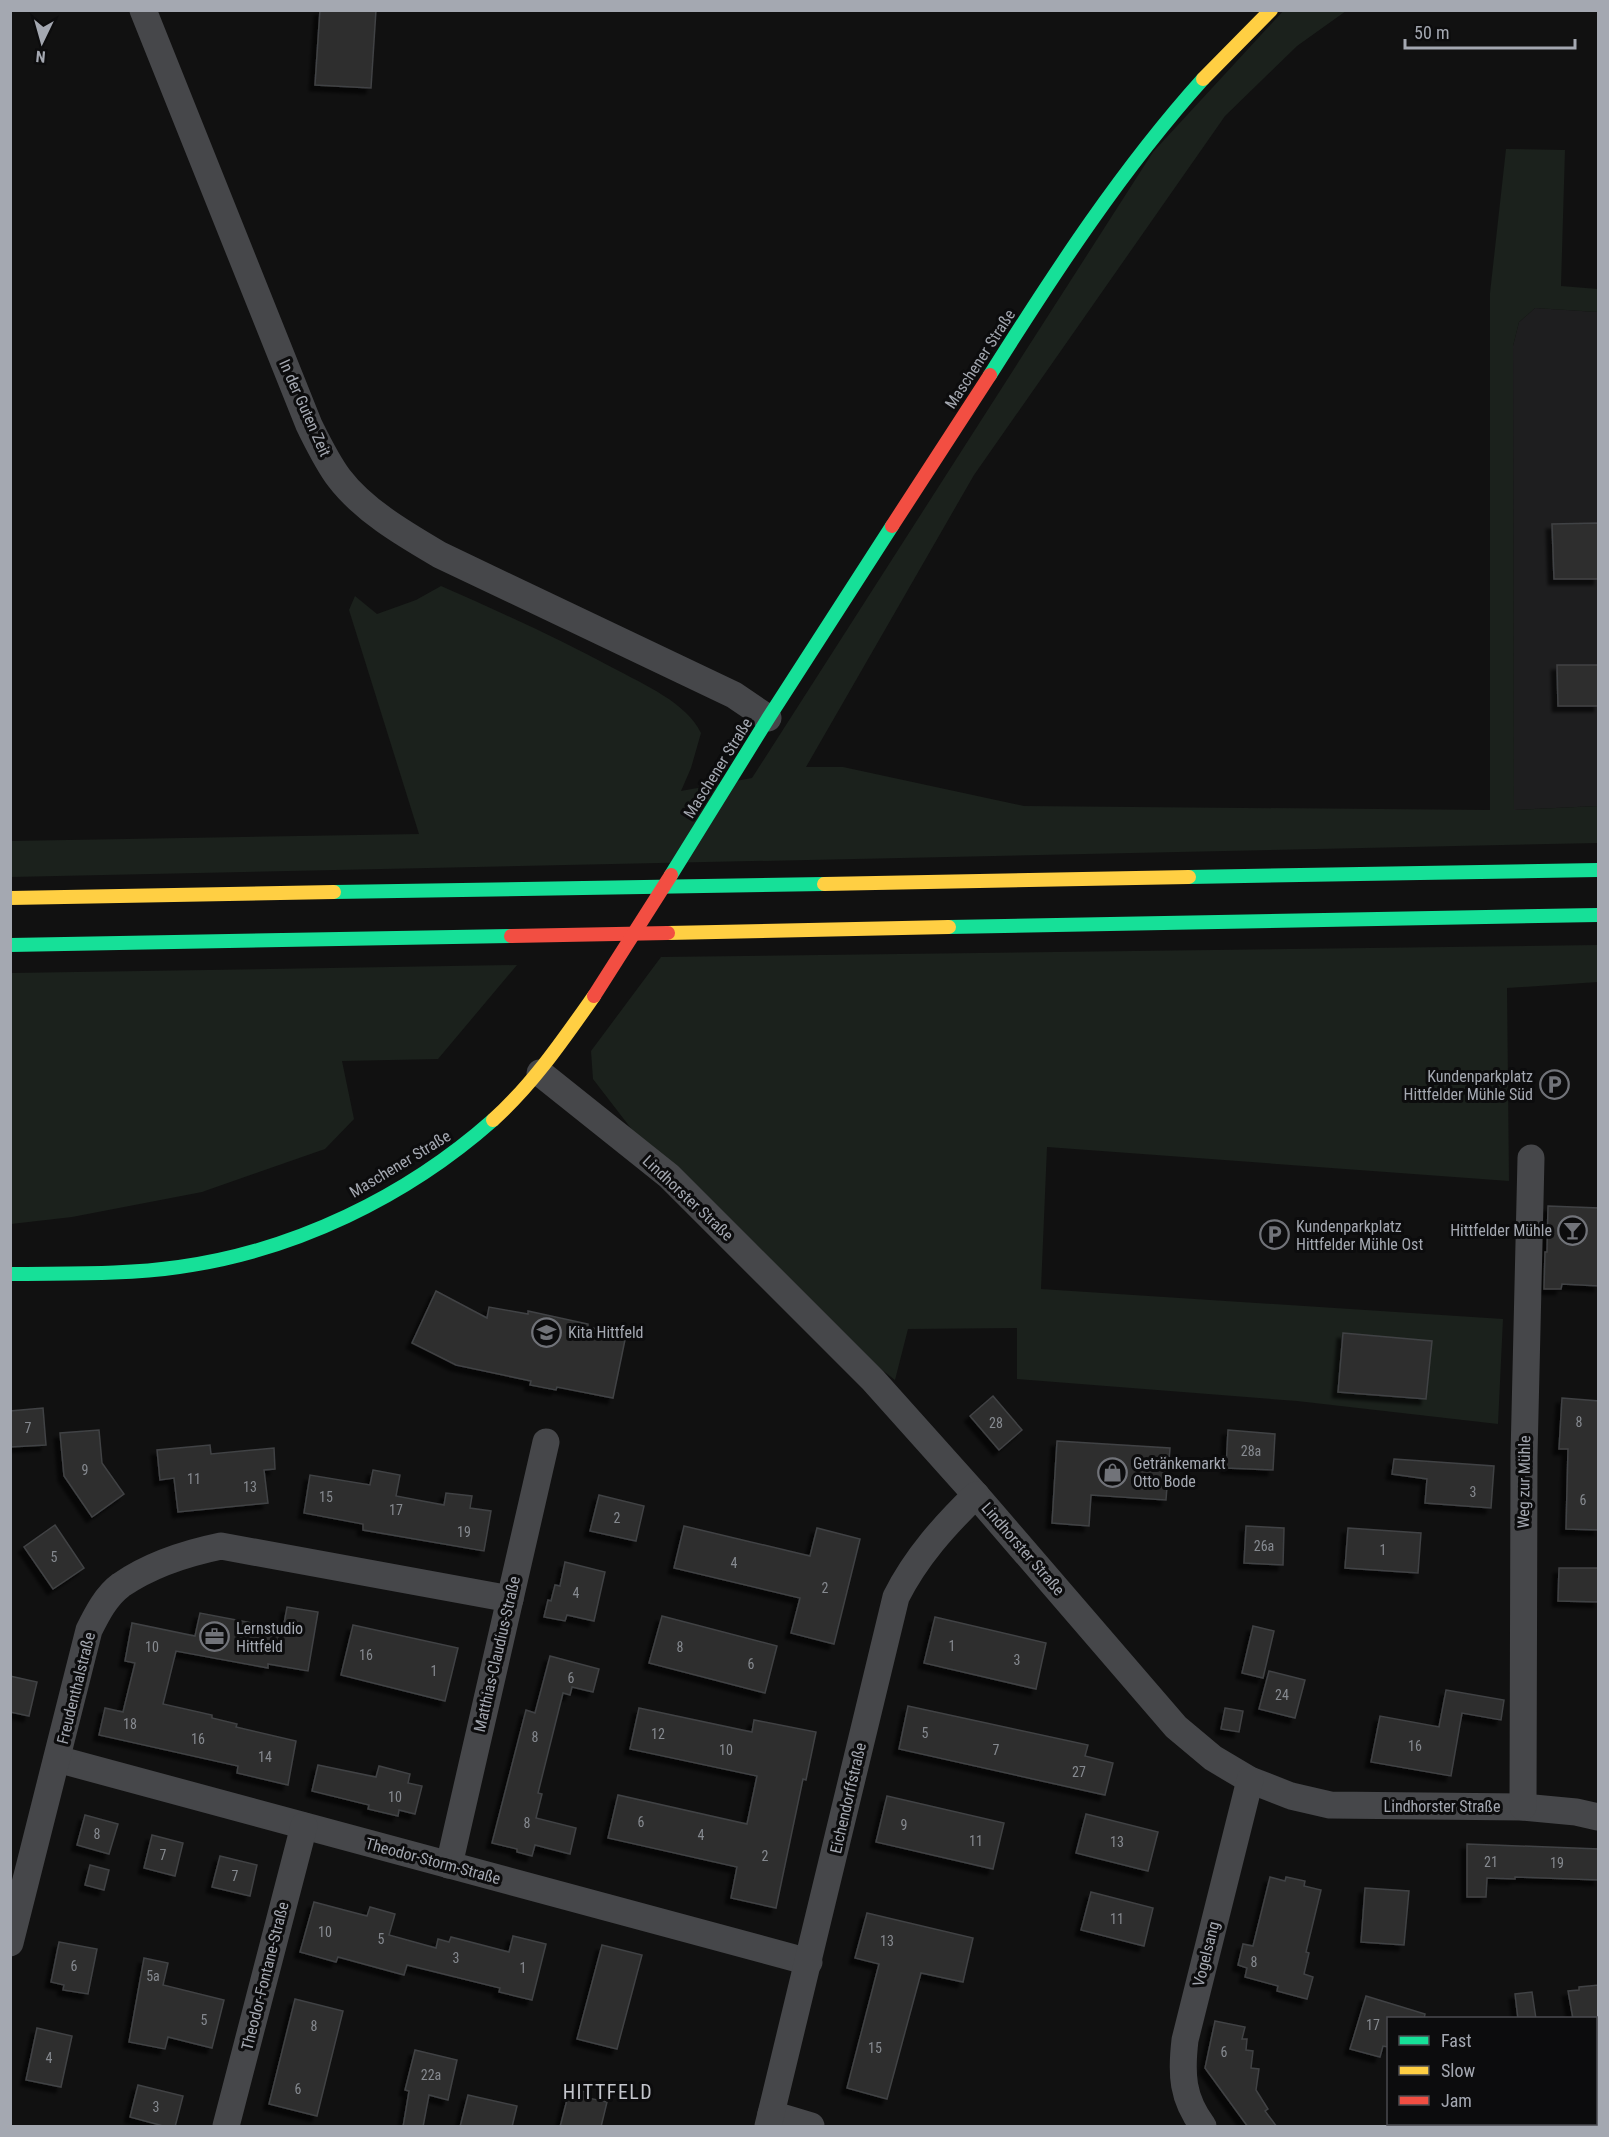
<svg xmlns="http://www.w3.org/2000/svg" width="1609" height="2137" viewBox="0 0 1609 2137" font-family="'Roboto Condensed',sans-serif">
<defs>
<filter id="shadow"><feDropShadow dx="-5.5" dy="5.5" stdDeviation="1.5" flood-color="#0009"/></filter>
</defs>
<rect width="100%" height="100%" fill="#111"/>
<polygon fill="#1e1e1f" points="1535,308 1598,312 1598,806 1514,810 1513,346 1519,322"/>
<g fill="#1b211c">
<path d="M1284,10L1346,11L1297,46L1225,116L974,475L806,767H843L1024,806L1490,810V293L1506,149L1565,150L1561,286L1598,289V312L1535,308L1519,322L1513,346L1514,810L1598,806V843L11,877L10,841L419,834L349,610L355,596L377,614L416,600L441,586C500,612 558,638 615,669C643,684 687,703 701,733L691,768L681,791L752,778L1153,152Z"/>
<polygon points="1598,945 1598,982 1507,988 1509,1181 1047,1147 1041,1289 1503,1319 1498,1424 1297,1401 1017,1379 1017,1328 908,1329 895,1380 864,1356 633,1131 593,1079 591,1051 661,957"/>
<polygon points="517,965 438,1059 342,1061 354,1119 325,1149 202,1192 72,1217 11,1224 11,973"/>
</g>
<g fill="#2d2e2e" stroke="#414244" stroke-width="1.5" filter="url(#shadow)">
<polygon points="320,10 376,10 371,88 315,85"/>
<polygon points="1599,523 1599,579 1554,579 1552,524"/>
<polygon points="1557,665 1599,665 1599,706 1558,706"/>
<polygon points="1548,1206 1599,1208 1599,1286 1562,1284 1561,1289 1544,1289 1545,1252 1547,1252"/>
<polygon points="436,1291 487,1318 489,1307 528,1314 528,1311 588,1324 588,1327 626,1335 613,1398 557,1387 556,1390 530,1385 531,1381 456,1365 412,1343"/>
<polygon points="1343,1333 1432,1341 1426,1399 1338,1392"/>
<polygon points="993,1396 1022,1430 999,1450 970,1416"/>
<polygon points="1562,1398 1599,1401 1599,1530 1566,1529 1568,1449 1559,1449"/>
<polygon points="43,1408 46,1445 10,1447 10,1411"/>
<polygon points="99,1430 102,1463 124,1494 92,1517 64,1476 60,1433"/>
<polygon points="1228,1430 1275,1434 1273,1470 1226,1468"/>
<polygon points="1057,1441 1170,1448 1166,1500 1091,1495 1089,1526 1052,1523"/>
<polygon points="210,1445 211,1454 274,1448 275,1469 264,1470 268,1503 178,1512 174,1478 160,1480 157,1450"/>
<polygon points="1394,1459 1494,1466 1491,1508 1425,1503 1427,1479 1392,1474"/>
<polygon points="373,1470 400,1475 396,1496 444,1505 446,1493 472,1496 470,1508 491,1511 484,1551 363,1530 363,1524 304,1513 310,1475 370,1485"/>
<polygon points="599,1495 644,1506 636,1541 590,1531"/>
<polygon points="55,1525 84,1568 53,1589 24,1547"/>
<polygon points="684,1526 810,1556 817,1528 860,1539 834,1644 791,1633 800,1598 674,1568"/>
<polygon points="1246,1526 1284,1528 1283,1565 1244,1563"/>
<polygon points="1348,1528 1421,1533 1418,1573 1345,1568"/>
<polygon points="565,1562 605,1572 594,1621 567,1615 565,1621 544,1617 548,1600 551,1601 555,1585 560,1586"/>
<polygon points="1559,1568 1599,1568 1599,1602 1558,1601"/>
<polygon points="287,1607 318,1612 308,1671 268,1664 268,1668 176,1651 163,1704 212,1715 212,1718 237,1724 236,1727 296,1741 288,1785 237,1773 238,1766 99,1735 105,1708 123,1712 135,1663 125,1661 132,1623 195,1636 200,1613 279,1628 280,1635 282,1635"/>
<polygon points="662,1616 777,1646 765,1693 649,1663"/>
<polygon points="935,1617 1046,1643 1036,1689 924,1663"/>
<polygon points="353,1625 458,1648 445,1701 341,1675"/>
<polygon points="1253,1626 1274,1631 1263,1678 1242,1673"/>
<polygon points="550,1656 599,1669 593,1692 572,1687 570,1695 563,1693 538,1793 542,1794 536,1818 576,1828 570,1854 535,1845 532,1856 517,1852 517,1849 492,1843 526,1710 535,1713"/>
<polygon points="1269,1671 1305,1680 1295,1718 1259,1709"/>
<polygon points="10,1676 37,1682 29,1716 10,1712"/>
<polygon points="1446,1690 1504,1700 1501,1720 1462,1713 1451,1776 1371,1762 1380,1716 1439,1727"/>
<polygon points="908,1706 1088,1745 1085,1756 1113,1763 1105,1795 899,1749"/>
<polygon points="639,1708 752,1732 754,1720 816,1732 806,1780 803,1779 776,1908 731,1898 737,1867 608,1838 618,1795 747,1824 757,1776 630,1749"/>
<polygon points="1225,1708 1243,1711 1239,1732 1221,1729"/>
<polygon points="318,1765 376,1777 379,1766 410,1774 408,1783 422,1786 415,1814 399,1810 398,1816 368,1809 369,1805 312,1791"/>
<polygon points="887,1796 1004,1823 993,1869 876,1842"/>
<polygon points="1086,1814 1158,1832 1148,1871 1076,1853"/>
<polygon points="85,1815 118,1824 109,1854 77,1845"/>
<polygon points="152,1835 183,1843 175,1876 144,1868"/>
<polygon points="1467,1844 1599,1849 1599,1880 1515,1877 1515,1879 1487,1878 1486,1897 1467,1897"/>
<polygon points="220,1856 257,1865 250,1896 212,1887"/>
<polygon points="90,1865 109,1870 104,1890 85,1885"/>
<polygon points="1270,1877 1285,1881 1286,1877 1305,1881 1304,1886 1321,1890 1306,1952 1309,1953 1304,1974 1313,1977 1307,1999 1277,1991 1278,1986 1245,1977 1247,1968 1238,1965 1243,1944 1253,1946"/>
<polygon points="1365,1888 1409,1891 1404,1945 1361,1942"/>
<polygon points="1091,1892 1153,1908 1144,1946 1081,1930"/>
<polygon points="314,1902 367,1916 370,1907 395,1914 389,1935 436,1948 438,1939 449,1942 451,1937 509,1952 513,1936 546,1944 532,2000 499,1992 500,1988 407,1965 404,1975 338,1957 336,1962 300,1952"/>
<polygon points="867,1913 973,1938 963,1982 921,1973 887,2099 847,2088 879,1964 855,1958"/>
<polygon points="59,1942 97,1949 88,1994 63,1990 64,1985 51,1982"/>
<polygon points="602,1945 642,1955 617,2049 577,2039"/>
<polygon points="144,1958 168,1963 163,1985 224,2000 212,2048 168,2037 165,2049 129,2042"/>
<polygon points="1599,1985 1599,2019 1573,2019 1568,1991 1579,1990 1579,1987"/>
<polygon points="1532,1992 1536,2019 1518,2019 1515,1994"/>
<polygon points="1366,1996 1425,2014 1424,2019 1389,2019 1389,2047 1383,2046 1380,2057 1350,2049"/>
<polygon points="295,1999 343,2011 317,2116 269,2104"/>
<polygon points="1215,2021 1245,2027 1242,2039 1247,2039 1246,2050 1253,2051 1251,2068 1259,2069 1256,2090 1268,2109 1265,2111 1277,2127 1248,2127 1205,2068"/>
<polygon points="37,2028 72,2036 61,2087 26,2080"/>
<polygon points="415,2050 457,2060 448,2100 429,2095 423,2127 403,2127 409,2091 405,2090"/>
<polygon points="138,2085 183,2096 175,2127 167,2127 130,2117"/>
<polygon points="570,2088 589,2093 588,2098 607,2102 601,2127 560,2127"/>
<polygon points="468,2095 517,2106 512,2127 460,2127"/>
</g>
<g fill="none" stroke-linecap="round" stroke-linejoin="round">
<g stroke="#46474a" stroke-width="27">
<path d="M143,10L309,425C318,443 327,462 339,478C364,511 406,535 440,555L734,695L768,718"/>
<polyline points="540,1073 669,1176 873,1380 976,1495 1176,1727 1213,1758 1250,1780 1291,1796 1330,1805 1523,1807 1576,1812 1598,1817"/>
<polyline points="57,1759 809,1962"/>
<polyline points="1523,1807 1524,1456 1531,1158"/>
<polyline points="449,1865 546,1442"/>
<path d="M10,1943L89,1630C97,1614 106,1596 121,1585C150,1565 187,1553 221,1546L510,1599"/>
<polyline points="1596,2097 1598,2097"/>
<polyline points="771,2114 811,2126"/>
<polyline points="226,2126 304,1826"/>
<path d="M768,2126L896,1597C916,1557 945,1525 976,1495"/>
<path d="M1203,2126C1182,2098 1181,2074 1185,2040L1250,1780"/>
<polyline points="1513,2126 1518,2124"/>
</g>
<g stroke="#16e098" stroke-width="14">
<path d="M990,375C1055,272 1122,169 1203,79"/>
<polyline points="671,875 769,717 892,526"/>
<polyline points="1189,877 1598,870"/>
<polyline points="334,892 824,884"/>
<polyline points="949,927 1598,915"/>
<polyline points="10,945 511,936"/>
<path d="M10,1274C66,1273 123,1275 179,1267C294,1251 406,1197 493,1120"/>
</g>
<g stroke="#ffcf43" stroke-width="14">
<polyline points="1203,79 1271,10"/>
<polyline points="824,884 1189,877"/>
<polyline points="10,898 334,892"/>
<polyline points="668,933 949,927"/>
<path d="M493,1120C533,1084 563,1040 594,996"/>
</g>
<g stroke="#f24e42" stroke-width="14">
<polyline points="892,526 990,375"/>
<polyline points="511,936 668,933"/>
</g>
<polyline stroke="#f24e42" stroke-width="14" points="594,996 671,875"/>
</g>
<defs>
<symbol id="parking-ring" viewBox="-11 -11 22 22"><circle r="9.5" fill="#0c0c0d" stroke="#717379" stroke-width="1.5"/><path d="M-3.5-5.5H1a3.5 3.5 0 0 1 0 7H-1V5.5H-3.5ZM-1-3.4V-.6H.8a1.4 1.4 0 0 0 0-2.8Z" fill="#717379"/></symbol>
<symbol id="bar-ring" viewBox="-11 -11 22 22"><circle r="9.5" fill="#0c0c0d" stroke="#717379" stroke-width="1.5"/><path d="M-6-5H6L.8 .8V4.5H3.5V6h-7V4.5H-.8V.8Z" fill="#717379"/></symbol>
<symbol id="school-ring" viewBox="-11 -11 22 22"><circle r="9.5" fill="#0c0c0d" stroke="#717379" stroke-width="1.5"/><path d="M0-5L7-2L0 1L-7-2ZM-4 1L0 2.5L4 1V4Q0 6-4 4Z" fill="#717379"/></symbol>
<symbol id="shop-ring" viewBox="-11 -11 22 22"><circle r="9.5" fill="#0c0c0d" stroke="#717379" stroke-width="1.5"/><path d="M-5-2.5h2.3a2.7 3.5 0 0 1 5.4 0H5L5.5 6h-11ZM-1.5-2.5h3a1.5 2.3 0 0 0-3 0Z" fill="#717379"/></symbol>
<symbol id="office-ring" viewBox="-11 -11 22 22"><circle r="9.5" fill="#0c0c0d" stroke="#717379" stroke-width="1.5"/><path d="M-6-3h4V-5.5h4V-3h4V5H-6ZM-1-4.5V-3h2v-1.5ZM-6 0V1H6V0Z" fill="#717379"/></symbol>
</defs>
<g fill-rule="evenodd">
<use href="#parking-ring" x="1538" y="1068" width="33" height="33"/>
<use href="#bar-ring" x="1556" y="1214" width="33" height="33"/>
<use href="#parking-ring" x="1258" y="1218" width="33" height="33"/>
<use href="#school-ring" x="530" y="1316" width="33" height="33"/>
<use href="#shop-ring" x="1096" y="1456" width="33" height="33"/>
<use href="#office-ring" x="198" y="1620" width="33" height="33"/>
</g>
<g text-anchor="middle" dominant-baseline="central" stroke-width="6" stroke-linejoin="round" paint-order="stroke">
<g font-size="14" fill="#868a90">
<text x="1579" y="1422">8</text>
<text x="996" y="1423">28</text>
<text x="28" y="1428">7</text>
<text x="1251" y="1451">28a</text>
<text x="85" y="1470">9</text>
<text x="194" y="1479">11</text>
<text x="250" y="1487">13</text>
<text x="1473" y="1492">3</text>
<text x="326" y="1497">15</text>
<text x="1583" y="1500">6</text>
<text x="396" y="1510">17</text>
<text x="617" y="1518">2</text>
<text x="464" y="1532">19</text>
<text x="1264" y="1546">26a</text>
<text x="1383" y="1550">1</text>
<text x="54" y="1557">5</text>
<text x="734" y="1563">4</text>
<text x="825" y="1588">2</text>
<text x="576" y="1593">4</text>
<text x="952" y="1646">1</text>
<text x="152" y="1647">10</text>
<text x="680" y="1647">8</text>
<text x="366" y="1655">16</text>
<text x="1017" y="1660">3</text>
<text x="751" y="1664">6</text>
<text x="434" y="1671">1</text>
<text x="571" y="1678">6</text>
<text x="1282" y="1695">24</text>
<text x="130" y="1724">18</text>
<text x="925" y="1733">5</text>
<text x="658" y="1734">12</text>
<text x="535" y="1737">8</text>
<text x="198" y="1739">16</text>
<text x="1415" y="1746">16</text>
<text x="726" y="1750">10</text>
<text x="996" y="1750">7</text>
<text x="265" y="1757">14</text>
<text x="1079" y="1772">27</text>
<text x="395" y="1797">10</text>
<text x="641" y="1822">6</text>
<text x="527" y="1823">8</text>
<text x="904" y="1825">9</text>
<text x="97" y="1834">8</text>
<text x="701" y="1835">4</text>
<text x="976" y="1841">11</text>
<text x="1117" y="1842">13</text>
<text x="163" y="1855">7</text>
<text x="765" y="1856">2</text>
<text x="1491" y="1862">21</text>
<text x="1557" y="1863">19</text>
<text x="235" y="1876">7</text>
<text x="1117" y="1919">11</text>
<text x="325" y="1932">10</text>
<text x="381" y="1939">5</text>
<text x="887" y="1941">13</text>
<text x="456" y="1958">3</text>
<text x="1254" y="1962">8</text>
<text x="74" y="1966">6</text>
<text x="523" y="1968">1</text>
<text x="153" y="1976">5a</text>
<text x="204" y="2020">5</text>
<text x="1373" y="2025">17</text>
<text x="314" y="2026">8</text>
<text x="875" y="2048">15</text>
<text x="1224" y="2052">6</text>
<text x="49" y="2058">4</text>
<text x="431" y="2075">22a</text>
<text x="298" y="2089">6</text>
<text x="156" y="2107">3</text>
</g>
<g font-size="16" fill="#a4a8b1" stroke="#0c0c0d">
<text transform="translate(980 359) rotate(-57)">Maschener Straße</text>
<text transform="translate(305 408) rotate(66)">In der Guten Zeit</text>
<text transform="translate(718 768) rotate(-58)">Maschener Straße</text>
<text transform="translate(400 1164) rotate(-31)">Maschener Straße</text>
<text transform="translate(688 1198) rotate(43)">Lindhorster Straße</text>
<text transform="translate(1524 1482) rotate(-89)">Weg zur Mühle</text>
<text transform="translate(1023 1549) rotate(49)">Lindhorster Straße</text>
<text transform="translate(497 1654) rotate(-77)">Matthias-Claudius-Straße</text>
<text transform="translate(76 1688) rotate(-76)">Freudenthalstraße</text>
<text transform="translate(848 1798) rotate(-77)">Eichendorffstraße</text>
<text x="1442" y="1806">Lindhorster Straße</text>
<text transform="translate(433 1861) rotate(15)">Theodor-Storm-Straße</text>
<text transform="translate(1206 1954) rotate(-76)">Vogelsang</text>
<text transform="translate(265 1976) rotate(-76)">Theodor-Fontane-Straße</text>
</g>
<g font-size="16" fill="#a4a8b1" stroke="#0c0c0d" text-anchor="start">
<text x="1533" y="1076" text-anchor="end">Kundenparkplatz<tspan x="1533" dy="18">Hittfelder Mühle Süd</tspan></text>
<text x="1296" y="1226">Kundenparkplatz<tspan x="1296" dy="18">Hittfelder Mühle Ost</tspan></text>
<text x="1552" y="1230" text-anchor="end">Hittfelder Mühle</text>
<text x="568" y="1332">Kita Hittfeld</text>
<text x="1133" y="1463">Getränkemarkt<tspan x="1133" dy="18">Otto Bode</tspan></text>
<text x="236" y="1628">Lernstudio<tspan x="236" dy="18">Hittfeld</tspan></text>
</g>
<g font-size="20" letter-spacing="1.5" fill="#c4c6cd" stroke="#0c0c0d">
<text x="608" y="2092">HITTFELD</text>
</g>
</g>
<rect width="1609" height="2137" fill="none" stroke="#a4a8b1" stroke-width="24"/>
<rect x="1387" y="2017" width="210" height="108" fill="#0c0c0d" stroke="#494a4f" stroke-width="1.5"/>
<rect x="1399" y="2036" width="30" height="9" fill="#16e098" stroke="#494a4f" stroke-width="1.5"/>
<text x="1441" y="2047" font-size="18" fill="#a4a8b1">Fast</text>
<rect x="1399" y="2066" width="30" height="9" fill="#ffcf43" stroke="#494a4f" stroke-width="1.5"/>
<text x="1441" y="2077" font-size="18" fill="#a4a8b1">Slow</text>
<rect x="1399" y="2096" width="30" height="9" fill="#f24e42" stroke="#494a4f" stroke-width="1.5"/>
<text x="1441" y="2107" font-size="18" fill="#a4a8b1">Jam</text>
<g transform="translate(42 42) rotate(185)" stroke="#0c0c0d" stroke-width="4.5" paint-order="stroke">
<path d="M0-4.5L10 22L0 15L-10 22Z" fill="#a4a8b1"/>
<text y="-9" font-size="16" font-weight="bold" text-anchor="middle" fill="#a4a8b1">N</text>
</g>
<path d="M1405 39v9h170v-9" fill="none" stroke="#a4a8b1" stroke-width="3"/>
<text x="1414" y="39" font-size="18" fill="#a4a8b1" stroke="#0c0c0d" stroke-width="4.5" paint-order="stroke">50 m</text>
</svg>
